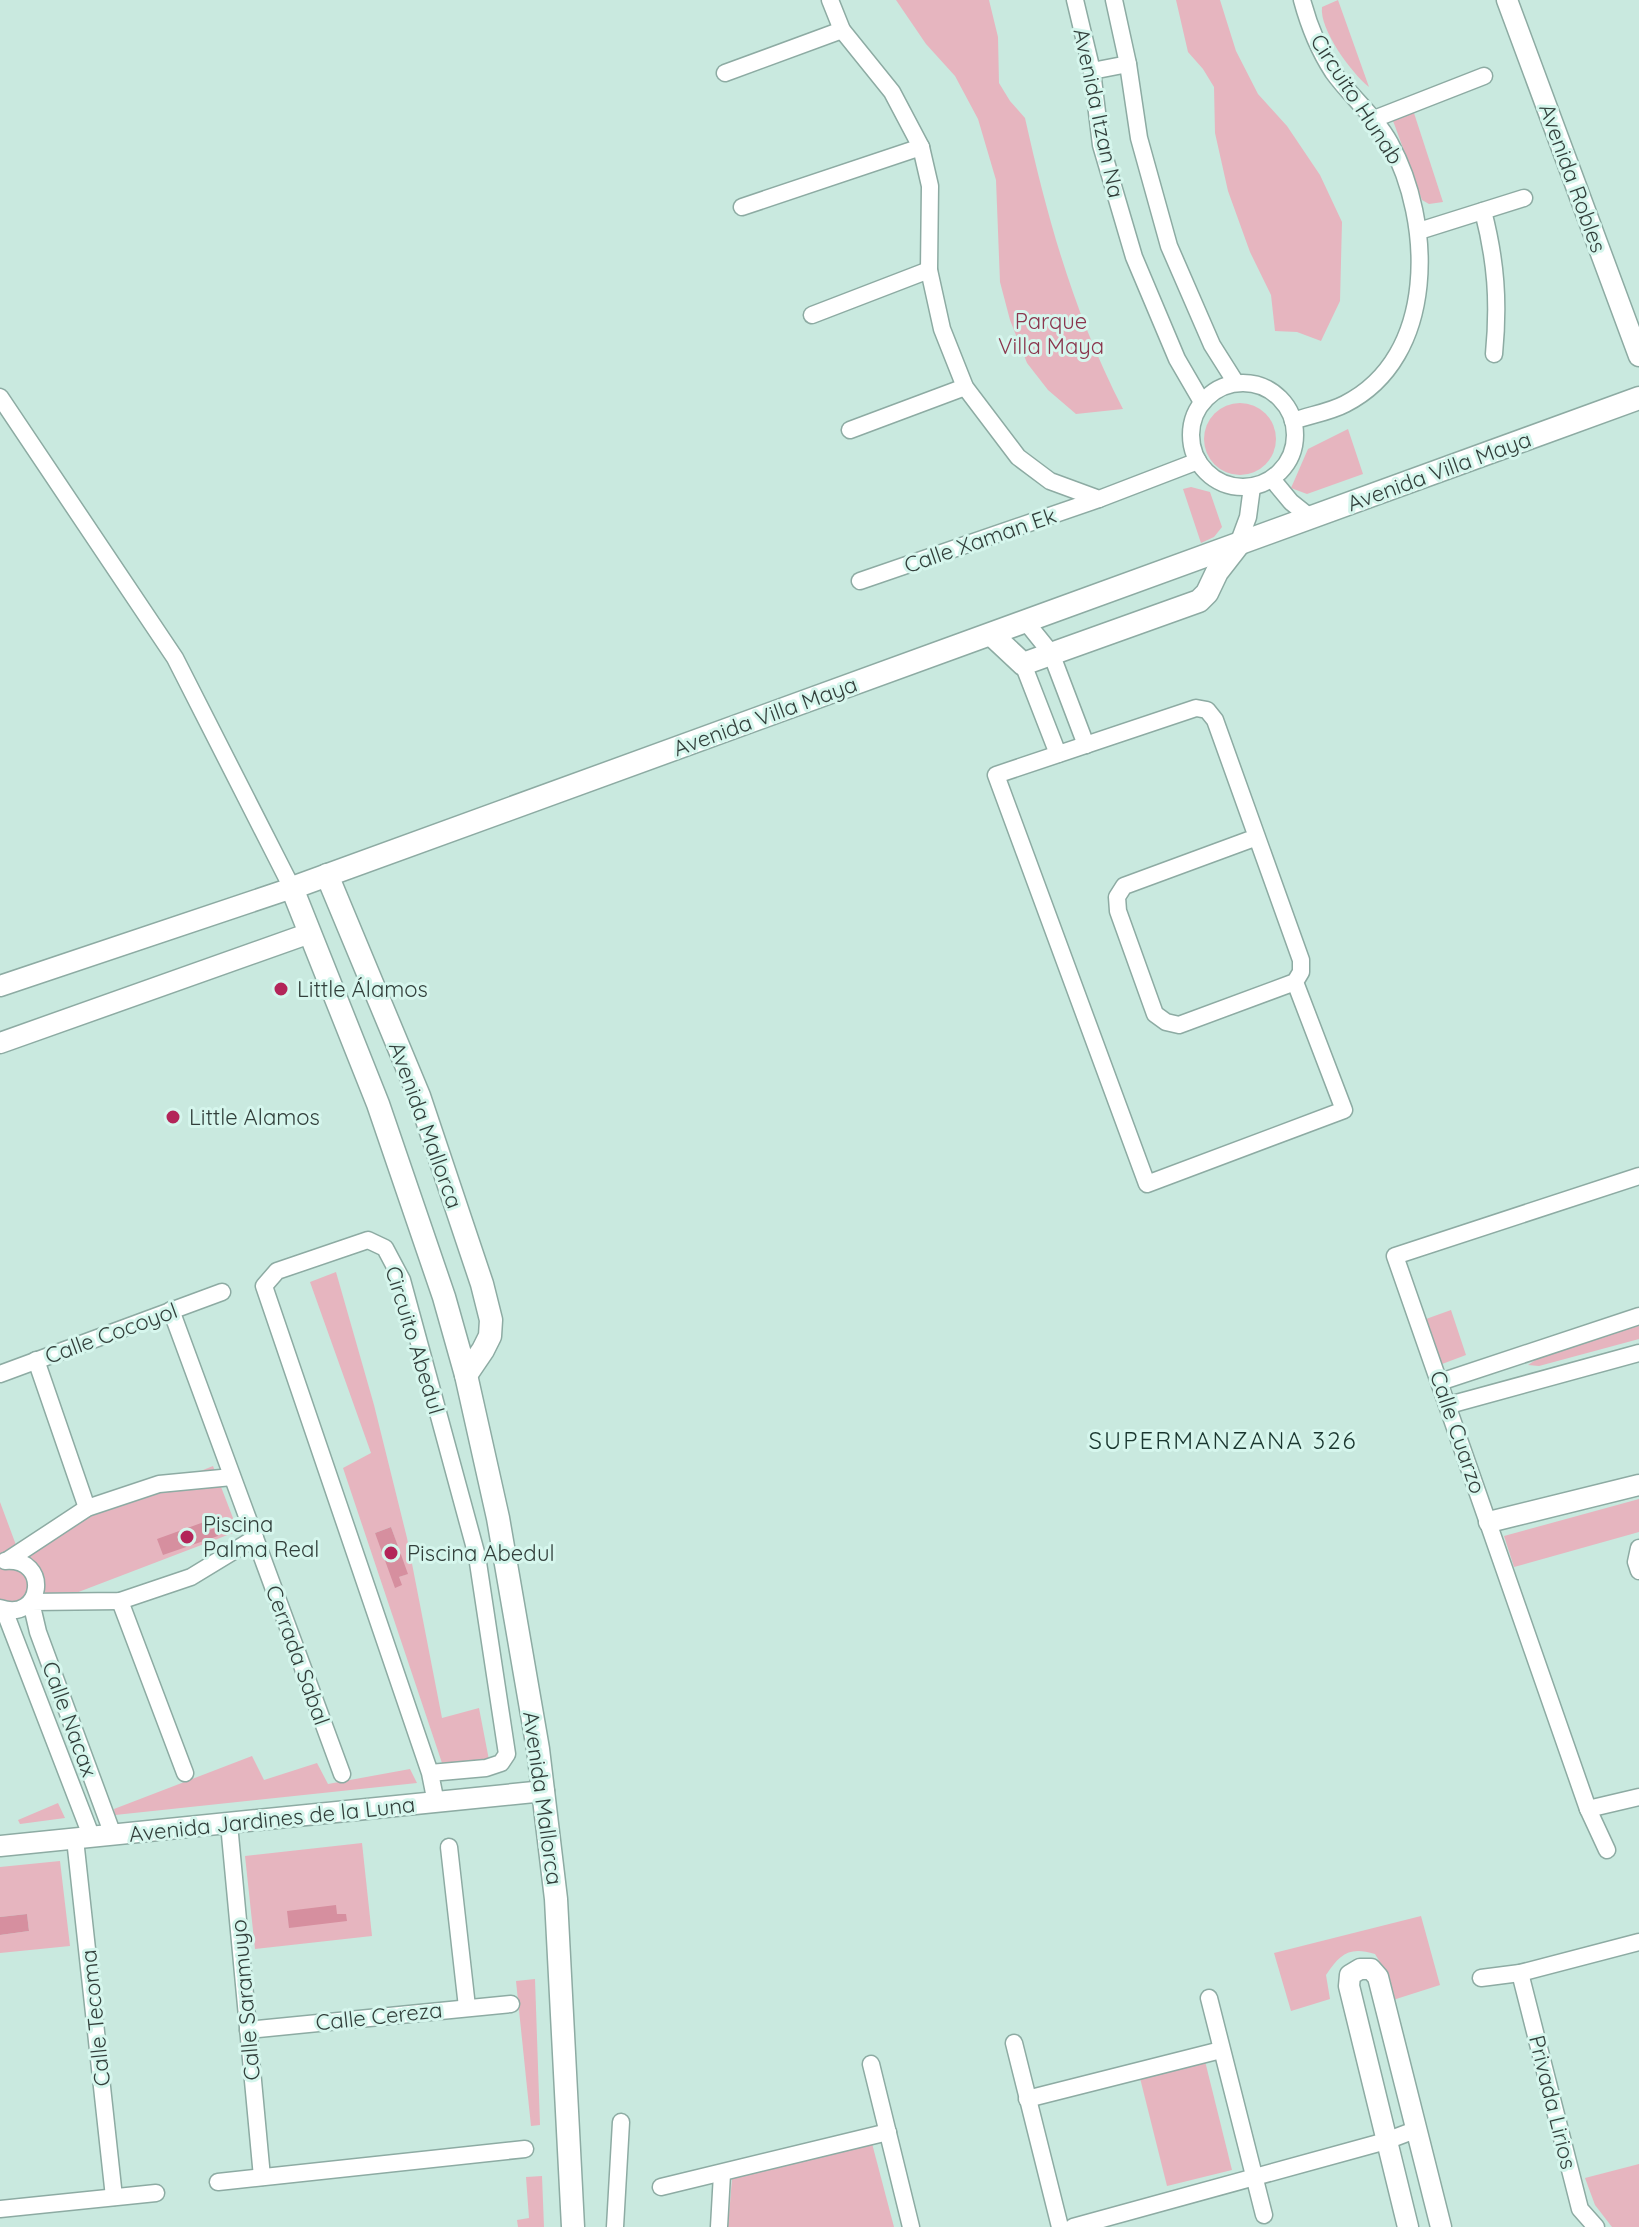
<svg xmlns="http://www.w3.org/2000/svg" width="1639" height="2227" viewBox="0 0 1639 2227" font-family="Quicksand,sans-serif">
<rect width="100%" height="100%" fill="#c9e9df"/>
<g fill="#e6b5bf" fill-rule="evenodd">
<path d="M896,0H989L998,37L999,83L1010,101L1025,118C1048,221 1074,314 1123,409L1076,414L1048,390L1027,363L1010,320L1000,282L996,180L978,119L955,76L926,44Z"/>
<polygon points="1176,0 1220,0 1236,51 1258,94 1287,126 1320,175 1342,222 1340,301 1321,341 1297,332 1275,331 1271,295 1250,252 1228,191 1215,133 1214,87 1203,69 1188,52"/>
<path d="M1338,0L1369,87C1352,74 1319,29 1322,7Z"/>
<polygon points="1413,110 1443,202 1429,204 1422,200 1392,118"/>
<circle cx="1240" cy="439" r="36"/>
<polygon points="1348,429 1363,474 1307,494 1291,488 1308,449"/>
<polygon points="1191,487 1210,492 1222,527 1214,537 1201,543 1183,489"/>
<path d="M336,1272L374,1405L407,1538L442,1718L479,1708L489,1760L442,1763L343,1468L371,1453L310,1282ZM391,1527L407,1574L399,1577L375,1533Z"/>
<polygon points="1451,1310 1466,1355 1442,1364 1426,1319"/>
<polygon points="1639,1325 1639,1339 1539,1366 1528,1365 1537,1359"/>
<polygon points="213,1466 238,1531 0,1622 0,1502 16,1545"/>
<polygon points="1639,1499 1639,1532 1514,1567 1504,1536"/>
<polygon points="252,1756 264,1780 317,1763 328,1784 410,1769 417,1783 115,1815 114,1809"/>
<polygon points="58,1803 65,1818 20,1824 18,1820"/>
<polygon points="362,1843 372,1936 255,1949 245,1856"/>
<polygon points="60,1861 70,1946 0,1953 0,1935 29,1931 27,1914 0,1917 0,1867"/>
<path d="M1421,1916L1440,1985L1393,2000L1386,1972L1375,1954C1349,1946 1340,1954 1326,1975L1330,1999L1291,2011L1274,1953Z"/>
<polygon points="535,1979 540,2125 531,2126 516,1981"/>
<polygon points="1204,2057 1232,2170 1167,2186 1139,2074"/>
<polygon points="869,2132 894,2227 728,2227 733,2167"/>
<polygon points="1639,2164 1639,2227 1612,2227 1595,2205 1585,2178"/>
<polygon points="542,2176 544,2227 518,2227 517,2220 529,2218 526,2177"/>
</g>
<g fill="#d68f9f">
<polygon points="204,1522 207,1531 215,1528 218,1536 163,1555 157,1539"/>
<polygon points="391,1527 408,1574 399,1577 402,1585 395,1588 375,1533"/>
<polygon points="336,1905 337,1914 346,1914 347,1921 289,1928 287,1911"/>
<polygon points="27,1914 29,1931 0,1935 0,1917"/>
</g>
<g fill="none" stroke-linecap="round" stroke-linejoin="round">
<defs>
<g id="minor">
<polyline points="830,0 842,30 892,92 921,147 930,186 929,270 942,329 965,387 1018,457 1050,481 1099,499 1198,461"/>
<polyline points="1075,0 1092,71 1101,145 1134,257 1177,359 1202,402"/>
<polyline points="1114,0 1128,64 1139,138 1169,246 1212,345 1236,383"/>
<polyline points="1092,71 1128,64"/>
<polyline points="725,73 842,30"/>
<polyline points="1374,119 1484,76"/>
<polyline points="742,207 921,147"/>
<path d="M1483,211C1496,261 1499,302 1494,354"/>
<polyline points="1419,231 1524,198"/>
<polyline points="812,315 929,270"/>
<circle cx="1243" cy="435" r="52"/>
<polyline points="0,397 175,658 292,888"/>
<path d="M1293,421C1310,415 1330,412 1345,404C1438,357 1433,221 1390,143C1375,116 1351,97 1333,72C1318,49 1309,26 1302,0"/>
<polyline points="850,430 965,387"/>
<polyline points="1272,479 1291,502 1311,518"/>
<polyline points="1238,544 1248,517 1252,487"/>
<polyline points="860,581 1099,499"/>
<polyline points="1026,622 1051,653 1086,745"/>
<polyline points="1023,664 1058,754"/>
<polyline points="1257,837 1124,886 1117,897 1118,911 1155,1014 1166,1022 1179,1025 1295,982 1301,972 1301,960 1215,720 1207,710 1196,708 996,775 1147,1184 1344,1110 1295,982"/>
<polyline points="171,1310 342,1774"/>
<polyline points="36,1360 87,1508"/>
<polyline points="0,1374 222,1292"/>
<polyline points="1440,1382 1639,1316"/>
<polyline points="1449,1405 1639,1353"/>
<polyline points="1639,1548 1636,1562 1639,1571"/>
<polyline points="8,1560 87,1508 159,1484 232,1477"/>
<polyline points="120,1601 185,1773"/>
<path d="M0,1608C43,1623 51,1557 5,1561"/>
<polyline points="0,1613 4,1610 92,1838"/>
<polyline points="430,1773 486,1768 501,1763 507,1754 477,1556 402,1280 385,1248 368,1240 277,1271 264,1286 430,1773 436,1803"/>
<polyline points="1588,1809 1639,1797"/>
<polyline points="229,1824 262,2177"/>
<polyline points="113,1835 38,1632 31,1602 120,1601 191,1577 255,1538"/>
<polyline points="75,1839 114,2197"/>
<polyline points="449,1847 467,2007"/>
<polyline points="1607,1850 1588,1809 1395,1256 1639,1176"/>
<polyline points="1520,1973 1580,2209 1596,2227"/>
<polyline points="1481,1978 1520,1973 1639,1942"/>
<polyline points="1209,1998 1264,2215"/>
<polyline points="248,2030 511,2004"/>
<polyline points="1014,2043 1060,2227"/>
<polyline points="871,2064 911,2227"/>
<polyline points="1027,2099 1221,2050"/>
<polyline points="218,2182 525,2149"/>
<polyline points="661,2187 888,2132"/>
<polyline points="0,2209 156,2193"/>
<polyline points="615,2227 621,2122"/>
<polyline points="719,2227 722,2174"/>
<polyline points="1073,2227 1386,2141 1415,2130"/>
</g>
<g id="tertiary">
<polyline points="1507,0 1639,356"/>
<polyline points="0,986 292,888"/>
<polyline points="0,1043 310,933"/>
<polyline points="1489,1522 1639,1485"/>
<polyline points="0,1846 544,1791"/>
<polyline points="1408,2227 1349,1986 1350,1975 1360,1969 1371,1969 1378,1977 1441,2227"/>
</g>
<g id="secondary">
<polyline points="992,635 1023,664 1199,601 1207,593 1217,572 1238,545"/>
<polyline points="327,875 419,1096 482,1284 491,1320 490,1336 483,1350 466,1375"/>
<polyline points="573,2227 556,1899 538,1749 498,1518 466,1375 444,1297 378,1104 292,888 1639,398"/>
</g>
</defs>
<use href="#minor" stroke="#8daba3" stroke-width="19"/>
<use href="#tertiary" stroke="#8daba3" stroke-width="23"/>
<use href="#secondary" stroke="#8daba3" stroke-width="25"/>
<use href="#minor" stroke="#fff" stroke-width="16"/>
<use href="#tertiary" stroke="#fff" stroke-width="20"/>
<use href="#secondary" stroke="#fff" stroke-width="22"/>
</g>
<g fill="#b32559" stroke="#d6f6ed" stroke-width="3">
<circle cx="281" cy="989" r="8"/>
<circle cx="173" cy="1117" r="8"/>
<circle cx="187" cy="1537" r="8"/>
<circle cx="391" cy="1553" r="8"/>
</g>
<g text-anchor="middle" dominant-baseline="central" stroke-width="6" stroke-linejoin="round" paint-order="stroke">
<g font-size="22" fill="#323f3b" stroke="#d6f6ed">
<text transform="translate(1357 99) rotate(57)">Circuito Hunab</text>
<text transform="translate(1099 113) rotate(78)">Avenida Itzan Na</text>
<text transform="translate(1573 178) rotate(70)">Avenida Robles</text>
<text transform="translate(1439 471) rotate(-20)">Avenida Villa Maya</text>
<text transform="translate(980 540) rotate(-19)">Calle Xaman Ek</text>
<text transform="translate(765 716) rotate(-20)">Avenida Villa Maya</text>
<text transform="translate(426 1125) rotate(70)">Avenida Mallorca</text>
<text transform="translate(111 1333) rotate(-20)">Calle Cocoyol</text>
<text transform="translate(415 1340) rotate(73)">Circuito Abedul</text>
<text transform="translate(1458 1432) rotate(71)">Calle Cuarzo</text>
<text transform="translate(298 1655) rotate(70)">Cerrada Sabal</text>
<text transform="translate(70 1719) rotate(70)">Calle Nacax</text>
<text transform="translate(543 1798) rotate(82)">Avenida Mallorca</text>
<text transform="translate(272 1819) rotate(-6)">Avenida Jardines de la Luna</text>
<text transform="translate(245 2000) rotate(-95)">Calle Saramuyo</text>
<text transform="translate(379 2016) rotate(-6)">Calle Cereza</text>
<text transform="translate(95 2018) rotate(-96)">Calle Tecoma</text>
<text transform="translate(1553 2102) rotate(76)">Privada Lirios</text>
</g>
<g font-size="22" fill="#8b364e" stroke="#d6f6ed">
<text x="1051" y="321">Parque<tspan x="1051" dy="25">Villa Maya</tspan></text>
</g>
<g font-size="22" fill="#323f3b" stroke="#d6f6ed" text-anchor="start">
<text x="297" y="989">Little Álamos</text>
<text x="189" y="1117">Little Alamos</text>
<text x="203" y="1524">Piscina<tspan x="203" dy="25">Palma Real</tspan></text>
<text x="407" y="1553">Piscina Abedul</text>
</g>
<g font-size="24" letter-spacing="2" fill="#1a362f" stroke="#d6f6ed">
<text x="1223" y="1440">SUPERMANZANA 326</text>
</g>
</g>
</svg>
